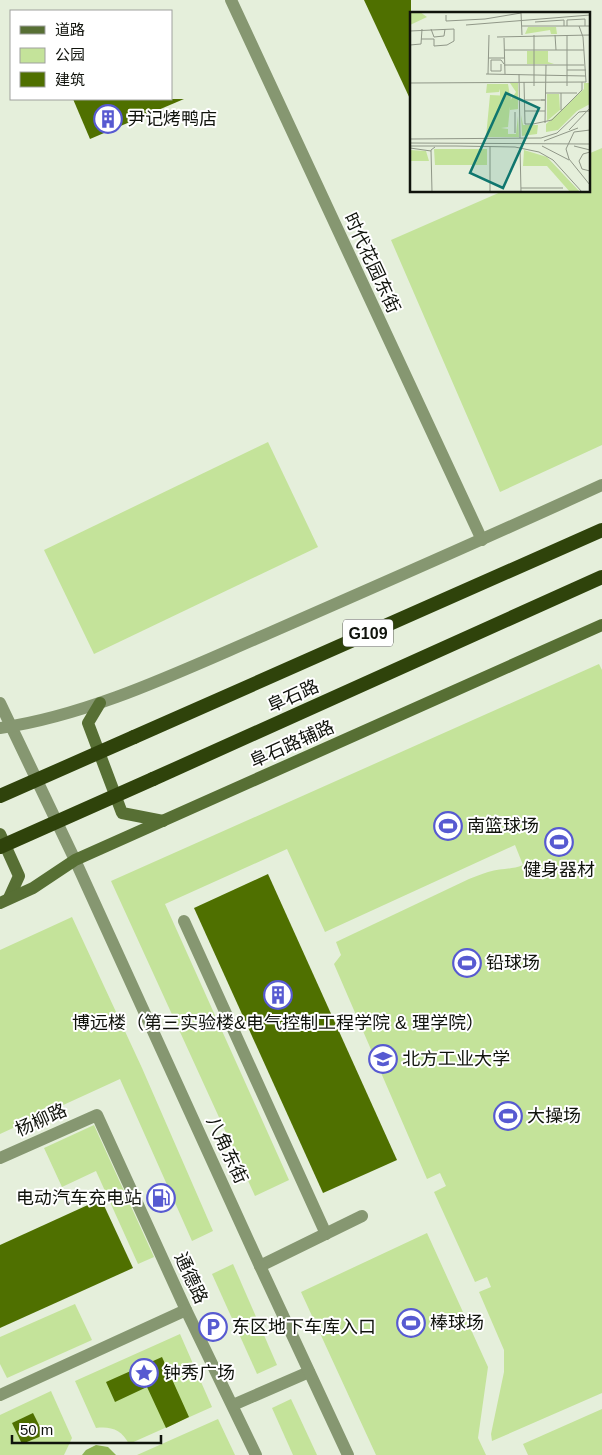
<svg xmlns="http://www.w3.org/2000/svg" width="602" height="1455" viewBox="0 0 602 1455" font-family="Arial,'Noto Sans SC',sans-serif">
<rect width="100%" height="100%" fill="#e5efdb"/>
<g fill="#c4e39a">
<polygon points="602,148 602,445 500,492 391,240 503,191 588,191 588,154"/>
<polygon points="268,442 318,547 94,654 44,550"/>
<path d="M599,664L602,670V1393L492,1441L491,1434L504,1372V1350L479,1292L491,1287L487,1277L475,1282L434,1192L446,1186L440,1173L427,1179L334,964L341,955L336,942L469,879C475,877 481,874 488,872C501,868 511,870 523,865L515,845L325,932L287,849L165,904L289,1180L255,1196L111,881Z"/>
<polygon points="72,917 142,1068 213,1231 192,1241 120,1079 0,1134 0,950"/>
<polygon points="94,1125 154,1257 138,1264 96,1171 62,1187 44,1148"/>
<polygon points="427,1233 488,1367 478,1438 486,1455 376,1455 301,1292"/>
<polygon points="233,1264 277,1365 257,1374 212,1274"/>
<polygon points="75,1304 92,1340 7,1378 0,1364 0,1337"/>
<path d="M180,1334L212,1407L129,1444C122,1430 111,1426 96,1428L75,1381Z"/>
<polygon points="51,1391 72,1438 64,1455 0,1455 0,1415"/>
<polygon points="291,1399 317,1455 293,1455 272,1408"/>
<polygon points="602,1409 602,1455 528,1455 523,1444"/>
<polygon points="218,1419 235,1455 137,1455"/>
</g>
<polygon fill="#8fb456" points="96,1445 108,1447 116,1455 82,1455 86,1450"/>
<g fill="#4f7000">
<polygon points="364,0 411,0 411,101"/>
<polygon points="73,99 184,99 90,139"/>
<polygon points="268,874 397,1160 323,1193 194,908"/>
<polygon points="101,1199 133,1268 0,1328 0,1245"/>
<polygon points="162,1357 189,1417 166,1428 147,1387 115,1402 106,1382"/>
<polygon points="33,1413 44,1435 22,1444 12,1423"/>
</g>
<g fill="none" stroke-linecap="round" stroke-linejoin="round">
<g stroke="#869771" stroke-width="12">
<polyline points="184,921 326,1234"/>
<polyline points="0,1158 97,1115 186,1310 256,1455"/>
<polyline points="260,1266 362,1216"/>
<polyline points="0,1395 186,1310"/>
<polyline points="233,1405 309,1372"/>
</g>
<g stroke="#869771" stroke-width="12">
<polyline points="231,0 482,540"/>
<polyline points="0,703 75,860 260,1266 348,1455"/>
<path d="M0,728C91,715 183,670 267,634C379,585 491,536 602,485"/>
</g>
<g stroke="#576f34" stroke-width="12">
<polyline points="100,703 88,723 122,813 163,821"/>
<polyline points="0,834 19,876 9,898"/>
<polyline points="0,903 33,888 75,860 602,625"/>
</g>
<g stroke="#2f430b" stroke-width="14">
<polyline points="134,737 602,530"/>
<polyline points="153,779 602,577"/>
</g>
<g stroke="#2f430b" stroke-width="14">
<polyline points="0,796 134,737"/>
<polyline points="0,847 153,779"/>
</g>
</g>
<defs>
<symbol id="building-ring" viewBox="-11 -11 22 22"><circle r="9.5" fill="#fff" stroke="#575ad1" stroke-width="1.5"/><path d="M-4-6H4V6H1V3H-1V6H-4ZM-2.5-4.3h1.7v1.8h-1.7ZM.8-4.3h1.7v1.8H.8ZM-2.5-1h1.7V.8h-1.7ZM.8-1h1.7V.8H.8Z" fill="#575ad1"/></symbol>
<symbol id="stadium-ring" viewBox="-11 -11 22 22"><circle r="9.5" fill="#fff" stroke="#575ad1" stroke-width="1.5"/><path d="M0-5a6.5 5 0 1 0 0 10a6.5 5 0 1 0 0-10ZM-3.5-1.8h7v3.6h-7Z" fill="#575ad1"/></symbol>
<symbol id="university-ring" viewBox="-11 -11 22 22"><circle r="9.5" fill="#fff" stroke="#575ad1" stroke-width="1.5"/><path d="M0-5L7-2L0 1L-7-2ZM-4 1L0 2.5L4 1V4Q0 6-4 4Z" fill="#575ad1"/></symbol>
<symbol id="fuel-ring" viewBox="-11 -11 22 22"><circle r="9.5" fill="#fff" stroke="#575ad1" stroke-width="1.5"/><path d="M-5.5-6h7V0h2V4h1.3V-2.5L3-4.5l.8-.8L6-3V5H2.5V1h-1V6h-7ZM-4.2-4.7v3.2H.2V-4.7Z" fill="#575ad1"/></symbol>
<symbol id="parking-ring" viewBox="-11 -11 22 22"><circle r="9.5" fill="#fff" stroke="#575ad1" stroke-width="1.5"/><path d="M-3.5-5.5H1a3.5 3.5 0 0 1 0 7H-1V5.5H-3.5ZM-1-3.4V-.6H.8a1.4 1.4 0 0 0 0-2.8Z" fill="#575ad1"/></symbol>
<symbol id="sight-ring" viewBox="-11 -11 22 22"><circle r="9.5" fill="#fff" stroke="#575ad1" stroke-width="1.5"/><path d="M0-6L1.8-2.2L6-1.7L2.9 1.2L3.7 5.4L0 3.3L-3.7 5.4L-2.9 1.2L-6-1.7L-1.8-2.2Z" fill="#575ad1"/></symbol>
</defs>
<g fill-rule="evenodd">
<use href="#building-ring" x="92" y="103" width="32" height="32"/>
<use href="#stadium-ring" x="432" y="810" width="32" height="32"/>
<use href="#stadium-ring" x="543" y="826" width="32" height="32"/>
<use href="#stadium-ring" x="451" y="947" width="32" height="32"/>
<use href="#building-ring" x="262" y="979" width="32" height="32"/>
<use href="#university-ring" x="367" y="1043" width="32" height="32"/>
<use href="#stadium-ring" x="492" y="1100" width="32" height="32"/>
<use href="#fuel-ring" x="145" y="1182" width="32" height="32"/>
<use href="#stadium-ring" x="395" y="1307" width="32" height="32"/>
<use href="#parking-ring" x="197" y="1311" width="32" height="32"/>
<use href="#sight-ring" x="128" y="1357" width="32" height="32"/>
</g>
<g text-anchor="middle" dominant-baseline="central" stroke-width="4" stroke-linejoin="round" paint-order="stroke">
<rect fill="#fff" stroke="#585a55" stroke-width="1" x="343" y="619.5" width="50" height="27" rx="4"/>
<g font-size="16" font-weight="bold" fill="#10130c">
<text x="368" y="633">G109</text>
</g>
<g font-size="18" fill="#10130c" stroke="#fff" text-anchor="start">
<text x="127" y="119">尹记烤鸭店</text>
<text x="467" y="826">南篮球场</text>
<text x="559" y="870" text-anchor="middle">健身器材</text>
<text x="486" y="963">铅球场</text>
<text x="278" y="1023" text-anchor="middle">博远楼（第三实验楼&amp;电气控制工程学院 &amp; 理学院）</text>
<text x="402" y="1059">北方工业大学</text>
<text x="527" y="1116">大操场</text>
<text x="142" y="1198" text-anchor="end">电动汽车充电站</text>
<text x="430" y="1323">棒球场</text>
<text x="232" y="1327">东区地下车库入口</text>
<text x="163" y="1373">钟秀广场</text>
</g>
<g font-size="18" fill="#10130c" stroke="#fff">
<text transform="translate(372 263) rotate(65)">时代花园东街</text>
<text transform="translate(293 696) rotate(-24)">阜石路</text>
<text transform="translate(292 744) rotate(-24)">阜石路辅路</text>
<text transform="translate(41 1120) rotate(-24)">杨柳路</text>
<text transform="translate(227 1150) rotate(65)">八角东街</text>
<text transform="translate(191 1278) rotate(65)">通德路</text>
</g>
</g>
<g transform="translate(410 12)">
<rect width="180" height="180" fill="#e5efdb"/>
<path d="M0,0H10L17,5L0,13ZM118,15H146L147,22H141L140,18L115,22ZM117,39H138V50L144,52H117ZM100,71H108V97L100,98V89L106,80ZM174,71H180V92L167,99L148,118L136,120V112L174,77ZM77,72H98L100,84H90V77L89,80L76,81ZM137,82H149L150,98L137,109ZM80,83L101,84L98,115L91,116L98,117V122H106L108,104L109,125H76ZM111,103L113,113H128L127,122L112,124ZM24,137H77V153H25ZM0,138L16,139L19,149H0ZM114,138L137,145L170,180H160L137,154H113Z" fill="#c4e39a"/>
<path fill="none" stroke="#909788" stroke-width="1" d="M111,1L112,23M36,3V9L75,7L111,1M125,10L154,8V14M56,13L180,3M112,14H179M157,14V8L175,7V14M21,17L24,25L34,24L35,17M0,19L44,17V29L37,33L24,34V27H11M145,23L146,38M157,23V74M87,25L180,23M94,26L95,62M0,33L11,32L12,17M94,38H174M78,46H94M91,52V59H81V48H91L94,52M94,53H174M157,58H176M76,62L176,64M78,62L79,23M109,62L110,126M114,70L115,112H123L142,108L172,78V70M0,71L176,70L173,25L169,14M124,74V23M135,81H167M151,81V98M115,88H135H131M115,99H135M105,100V121M135,111L136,53M159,118L180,96M180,118L164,120L156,137L159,147L180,173M0,127L131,126L147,121L169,100L179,99M134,129L168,116M0,131L180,132M0,134H46M46,134L105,135L129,140L143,148L172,180M80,134V180M132,134L159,148M164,134L180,138M110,135L111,180M0,136L21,139M180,140L173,142L169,149L172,157L180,159M111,176H153M22,180L21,138L25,135"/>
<path fill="#0f766e" fill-opacity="0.15" stroke="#0f766e" stroke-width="2.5" d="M96,81L129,96L93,176L60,161Z"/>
<rect width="180" height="180" fill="none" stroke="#10130c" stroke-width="2.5"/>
</g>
<rect x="10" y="10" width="162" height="90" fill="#ffffff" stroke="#9fa19e"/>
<rect x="20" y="26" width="25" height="8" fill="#576f34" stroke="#9fa19e"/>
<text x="55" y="35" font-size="15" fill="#10130c">道路</text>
<rect x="20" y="48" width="25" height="15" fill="#c4e39a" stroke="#9fa19e"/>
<text x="55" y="60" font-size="15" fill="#10130c">公园</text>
<rect x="20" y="72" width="25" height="15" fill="#4f7000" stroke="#9fa19e"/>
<text x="55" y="85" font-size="15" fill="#10130c">建筑</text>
<path d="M12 1435v8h149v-8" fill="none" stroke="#10130c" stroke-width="2.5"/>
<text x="20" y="1435" font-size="15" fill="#10130c" stroke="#ffffff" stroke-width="4" paint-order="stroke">50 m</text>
</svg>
